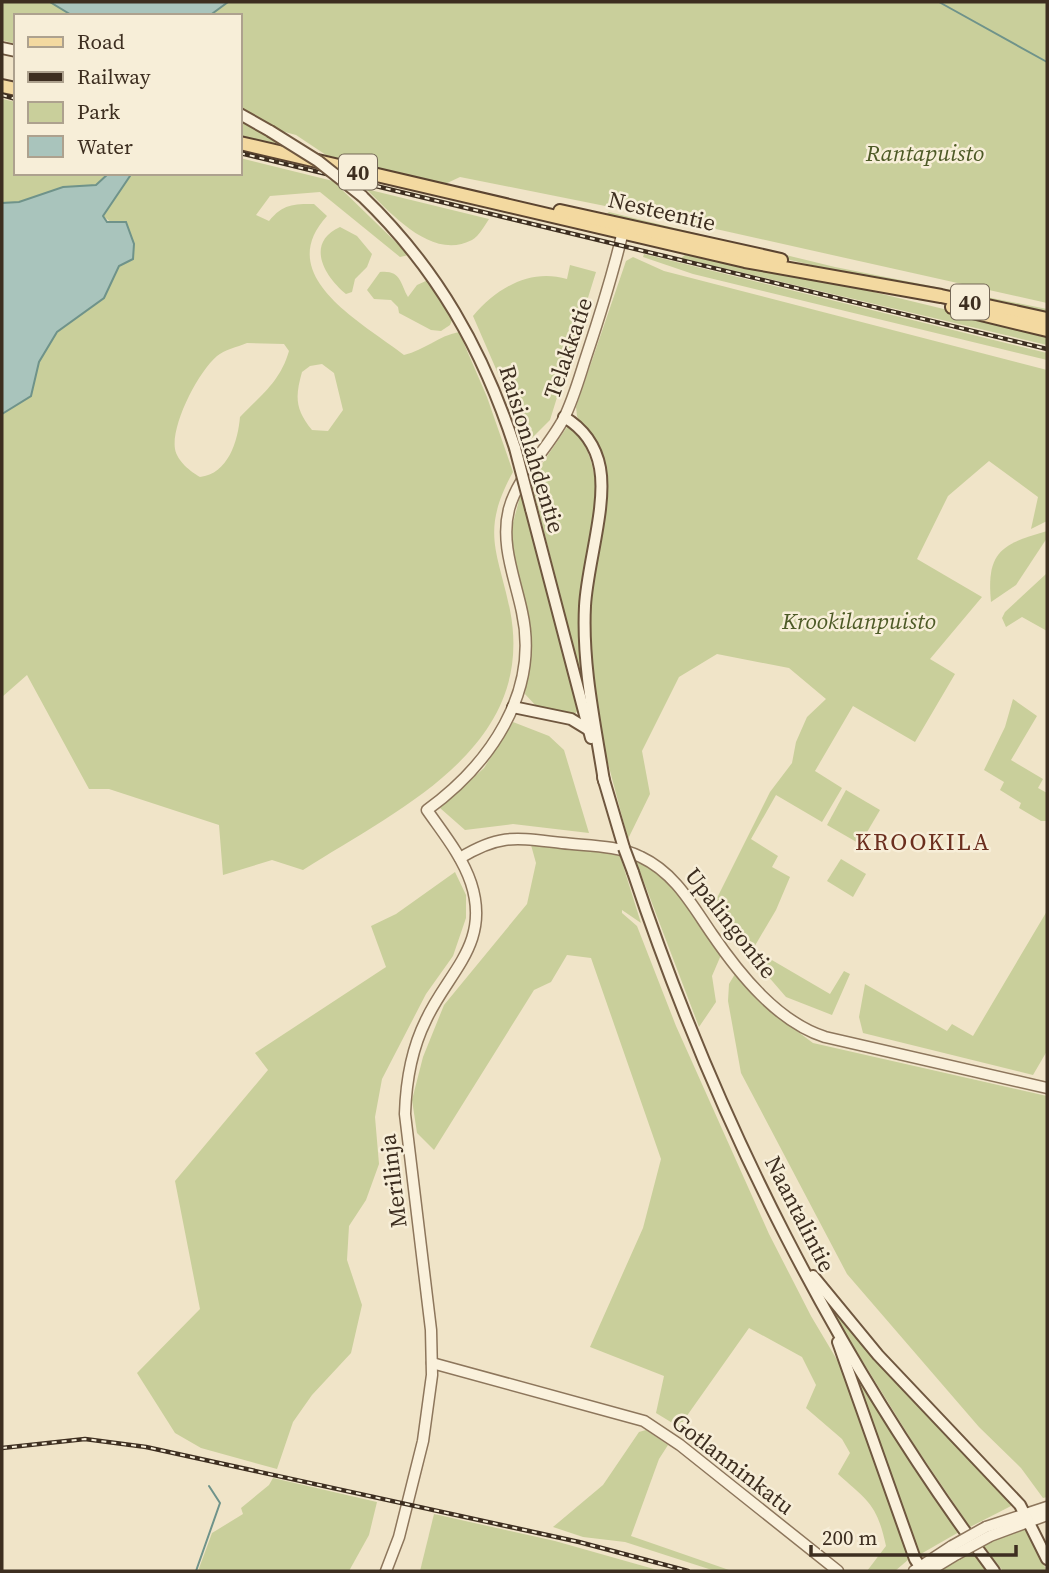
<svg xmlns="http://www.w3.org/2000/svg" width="1049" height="1573" viewBox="0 0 1049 1573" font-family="'Source Serif 4',serif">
<rect width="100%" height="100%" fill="#f0e4c8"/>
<g fill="#c9cf9b" fill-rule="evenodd">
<polygon points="2,2 83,2 107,16 16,16 16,44 2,40"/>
<polygon points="96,2 1047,2 1047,303 680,221 460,177 443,185 326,155 296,135 241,120 275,140 277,148 240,139 240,16 110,16"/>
<polygon points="2,99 16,102 16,173 108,175 96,185 63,187 19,202 2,203"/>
<path d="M240,158L333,181L409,255L400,257L320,192L270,196L256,215L269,221C283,204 293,204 314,204L327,216C272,276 362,322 404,355C425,350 438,336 459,332L487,397L513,472C480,532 498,551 510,610C537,748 398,809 303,870L272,860L223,875L219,825L109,789H89L27,675L2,697V414L31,396L39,362L57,332L104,298L119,266L112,223L103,216L132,173H240ZM247,343L284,344L289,351C280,382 261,395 240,417C238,441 228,474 200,477C191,472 177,461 175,449C171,425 198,372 217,356C224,350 237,347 247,343ZM322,364L334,373L343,410L328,431L312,430C295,409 295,397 302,372L310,366Z"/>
<path d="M366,189L489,219C485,225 479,236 472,240C432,261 392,214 366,189Z"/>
<polygon points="609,212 835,267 1047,309 1047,315 909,288 604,216"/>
<path d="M340,227L357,236L372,254L367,267L355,279L352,292L346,294C324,276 305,243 340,227Z"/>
<polygon points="644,254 1047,353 1047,360 693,274 643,257"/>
<polygon points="685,255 820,279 1047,334 1047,345 681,258"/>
<polygon points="633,257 664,271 1047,370 1047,521 1031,529 1038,497 989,461 948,496 917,559 982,597 930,659 955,674 915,742 853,706 815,771 842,788 822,822 776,795 751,839 778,856 772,867 790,877 776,910 753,949 830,994 844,971 850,974 832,1015 786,997 711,910 770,792 792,763 796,742 807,717 826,699 789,668 717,654 679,677 642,751 650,794 628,839 604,748 588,651 589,597 604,487 577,416 576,407 626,261"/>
<path d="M570,265L596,272L550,420L524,446L506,392L473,316C497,288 530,268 567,279Z"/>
<path d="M380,272C401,270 400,283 408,297L417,285L428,280L453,318L450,325L441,331L431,330L399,313L398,307L391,300L374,299L367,290Z"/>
<path d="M567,427L573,428C616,480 584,538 582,599C582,629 584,660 584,690L531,480Z"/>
<polygon points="521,493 578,710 574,715 537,707 525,694 530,635 510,534"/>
<path d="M1047,531V538L1016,585L991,602C986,551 1002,544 1047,531Z"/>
<polygon points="1046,574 1047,631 1022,617 1006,627 1002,618 1005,612"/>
<polygon points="1013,699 1037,716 1011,760 1043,779 1038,788 1047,793 1047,821 1041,821 1019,808 1021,803 1000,790 1004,782 984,770 1005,727"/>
<polygon points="513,722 549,736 564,750 589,833 513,824 465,830 440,808 484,768"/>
<polygon points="846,790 880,810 860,844 827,825"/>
<path d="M531,845L587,849L620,856L641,923L622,910V913L637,926L676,1026L769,1234L811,1316L846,1375L909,1559L895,1571H867L886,1546C877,1504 868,1501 838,1474L850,1453L842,1439L806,1408L816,1385L802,1357L749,1328L679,1427L656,1413L664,1376L590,1347L643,1228L661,1159L591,958L567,955L551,982L534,990L434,1150L417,1133L412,1100L423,1057L444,1005L527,904L536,863Z"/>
<polygon points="841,859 866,874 853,897 827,881"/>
<path d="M636,861C678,881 694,919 721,955L712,976L716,1002L699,1027Z"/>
<polygon points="455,872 466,895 466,918 453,956 426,994 382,1079 375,1117 379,1164 366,1200 349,1226 347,1260 362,1305 351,1353 312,1395 293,1422 277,1469 201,1448 175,1433 137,1373 200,1309 175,1181 268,1070 255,1053 386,967 371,926 396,914"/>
<polygon points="1047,911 1047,1051 1033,1075 863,1033 859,1017 865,984 947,1031 952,1024 973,1036"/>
<polygon points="735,974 778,1017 813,1043 1047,1096 1047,1497 1043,1498 1021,1468 979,1427 847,1274 741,1073 728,1001 729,984"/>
<polygon points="839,1312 1013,1505 970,1527 915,1446 834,1315"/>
<polygon points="854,1372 959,1532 919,1555"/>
<polygon points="646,1430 668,1445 659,1459 631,1536 732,1571 715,1571 625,1542 583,1537 553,1527 603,1485 639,1432"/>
<polygon points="273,1478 377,1502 369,1535 349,1571 198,1571 212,1533 243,1514 241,1508 269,1485"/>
<polygon points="434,1514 555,1541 661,1571 420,1571"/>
<polygon points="1022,1528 1025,1530 1047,1571 1003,1571 982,1544"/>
<polygon points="971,1550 987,1571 935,1571"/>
</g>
<g fill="#a9c4bc" stroke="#6f938a" stroke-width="2">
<polygon points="50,2 228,2 209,16 73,16"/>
<polygon points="109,173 132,173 103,216 107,222 126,222 134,244 133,259 119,266 104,298 57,332 39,362 31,396 2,414 2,203 19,202 63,187 96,185"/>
</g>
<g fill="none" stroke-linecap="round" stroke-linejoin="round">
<g stroke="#6f938a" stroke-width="2">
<polyline points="939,2 1047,62"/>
<polyline points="196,1571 220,1503 209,1486"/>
</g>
<defs>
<g id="tertiary">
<path d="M460,858C501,833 517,838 562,843C589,846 617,845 641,857C675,873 692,905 712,934C740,975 778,1022 825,1037L1047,1088"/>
<polyline points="432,1363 644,1421 680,1445 838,1571"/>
<polyline points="986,1527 1047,1507"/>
<polyline points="990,1536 1047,1515"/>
<path d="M386,1571L399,1537L423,1441L432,1375L431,1330L405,1114C406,1081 411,1050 426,1020C448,972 491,944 471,883C462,856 443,833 427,810C489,765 540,693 522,612C515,578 500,544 509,509C518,475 548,449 564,418C574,398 580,375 587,354C601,312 614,270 624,227"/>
<polyline points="914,1571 952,1546"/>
<polyline points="929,1571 957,1554"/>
</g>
<g id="secondary">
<polyline points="2,48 16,51"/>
<polyline points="240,114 270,131"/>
<path d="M362,196C437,268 483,350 515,448"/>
<path d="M564,417C583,428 596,446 600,468C607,506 587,566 585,606C582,665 595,724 604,781"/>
<polyline points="531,509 591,738"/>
<polyline points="513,707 571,719 589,730"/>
<polyline points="603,777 624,848"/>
<path d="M633,872C716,1121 837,1361 994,1571"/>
<polyline points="813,1276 878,1355 1020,1505 1047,1559"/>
<polyline points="838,1342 915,1559 923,1571"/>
</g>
<g id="primary">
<polyline points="2,86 16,89"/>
<polyline points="240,143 745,261 941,296 1047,319"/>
<polyline points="560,211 781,260"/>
<polyline points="952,307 1047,330"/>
</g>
</defs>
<use href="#tertiary" stroke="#8d765c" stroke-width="13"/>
<use href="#secondary" stroke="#6f573f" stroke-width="14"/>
<use href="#primary" stroke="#5b4430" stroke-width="16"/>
<use href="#tertiary" stroke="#faf1dc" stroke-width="10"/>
<use href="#secondary" stroke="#faf1dc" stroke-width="10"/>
<use href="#primary" stroke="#f3d9a0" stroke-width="12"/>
<defs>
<g id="rail">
<polyline points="2,95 16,99"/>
<polyline points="240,153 1047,349"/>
<polyline points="2,1448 85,1439 146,1447 579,1542 688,1571"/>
</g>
</defs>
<use href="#rail" stroke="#3d2e20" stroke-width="4.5"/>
<use href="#rail" stroke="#f7eed8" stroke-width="2" stroke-dasharray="5" stroke-linecap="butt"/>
<defs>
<g id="tertiary-bridge">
<polyline points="952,1546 986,1527"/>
<polyline points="957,1554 990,1536"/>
</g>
<g id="secondary-bridge">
<polyline points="270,131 318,161 362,196"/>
<polyline points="515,448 531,509"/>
<polyline points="624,848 633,872"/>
</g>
</defs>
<use href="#tertiary-bridge" stroke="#8d765c" stroke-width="13" stroke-linecap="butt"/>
<use href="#secondary-bridge" stroke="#6f573f" stroke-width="14" stroke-linecap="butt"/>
<use href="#tertiary-bridge" stroke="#faf1dc" stroke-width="10"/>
<use href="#secondary-bridge" stroke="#faf1dc" stroke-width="10"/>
</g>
<g text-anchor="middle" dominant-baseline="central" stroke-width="5" stroke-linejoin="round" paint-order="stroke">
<g fill="#f7eed8" stroke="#756857" stroke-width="2">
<rect x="339" y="154.5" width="38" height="35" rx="5"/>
<rect x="951" y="284.5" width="38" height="35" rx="5"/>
</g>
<g font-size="21" font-weight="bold" fill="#3d2e20">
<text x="358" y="172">40</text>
<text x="970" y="302">40</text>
</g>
<g font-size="23" font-style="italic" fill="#4d5a26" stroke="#f7eed8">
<text x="925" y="153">Rantapuisto</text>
<text x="859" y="621">Krookilanpuisto</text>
</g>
<g font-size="23" fill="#3d2e20" stroke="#f7eed8">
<text transform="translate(662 211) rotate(13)">Nesteentie</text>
<text transform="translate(568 348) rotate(-71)">Telakkatie</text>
<text transform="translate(532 449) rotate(73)">Raisionlahdentie</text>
<text transform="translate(731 923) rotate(52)">Upalingontie</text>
<text transform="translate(393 1181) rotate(-97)">Merilinja</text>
<text transform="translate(800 1214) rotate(63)">Naantalintie</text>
<text transform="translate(733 1464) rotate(38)">Gotlanninkatu</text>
</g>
<g font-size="24" letter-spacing="2" fill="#6b2e1e" stroke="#f7eed8">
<text x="923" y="841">KROOKILA</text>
</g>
</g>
<rect width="1049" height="1573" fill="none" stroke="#3d2e20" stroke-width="7"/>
<rect x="14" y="14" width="228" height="161" fill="#f7eed8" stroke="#ada18e" stroke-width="2"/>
<rect x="28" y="37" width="35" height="10" fill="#f3d9a0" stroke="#ada18e" stroke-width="2"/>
<text x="77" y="49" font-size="21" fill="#3d2e20">Road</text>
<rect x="28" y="72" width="35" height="10" fill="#3d2e20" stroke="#ada18e" stroke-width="2"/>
<text x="77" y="84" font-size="21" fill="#3d2e20">Railway</text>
<rect x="28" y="102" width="35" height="21" fill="#c9cf9b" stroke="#ada18e" stroke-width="2"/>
<text x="77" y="119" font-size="21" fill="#3d2e20">Park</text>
<rect x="28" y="136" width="35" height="21" fill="#a9c4bc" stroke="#ada18e" stroke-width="2"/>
<text x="77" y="154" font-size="21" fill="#3d2e20">Water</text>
<path d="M811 1545v10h205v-10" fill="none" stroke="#3d2e20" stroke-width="3.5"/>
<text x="822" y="1545" font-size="21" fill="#3d2e20" stroke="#f7eed8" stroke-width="5" paint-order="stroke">200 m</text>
</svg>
